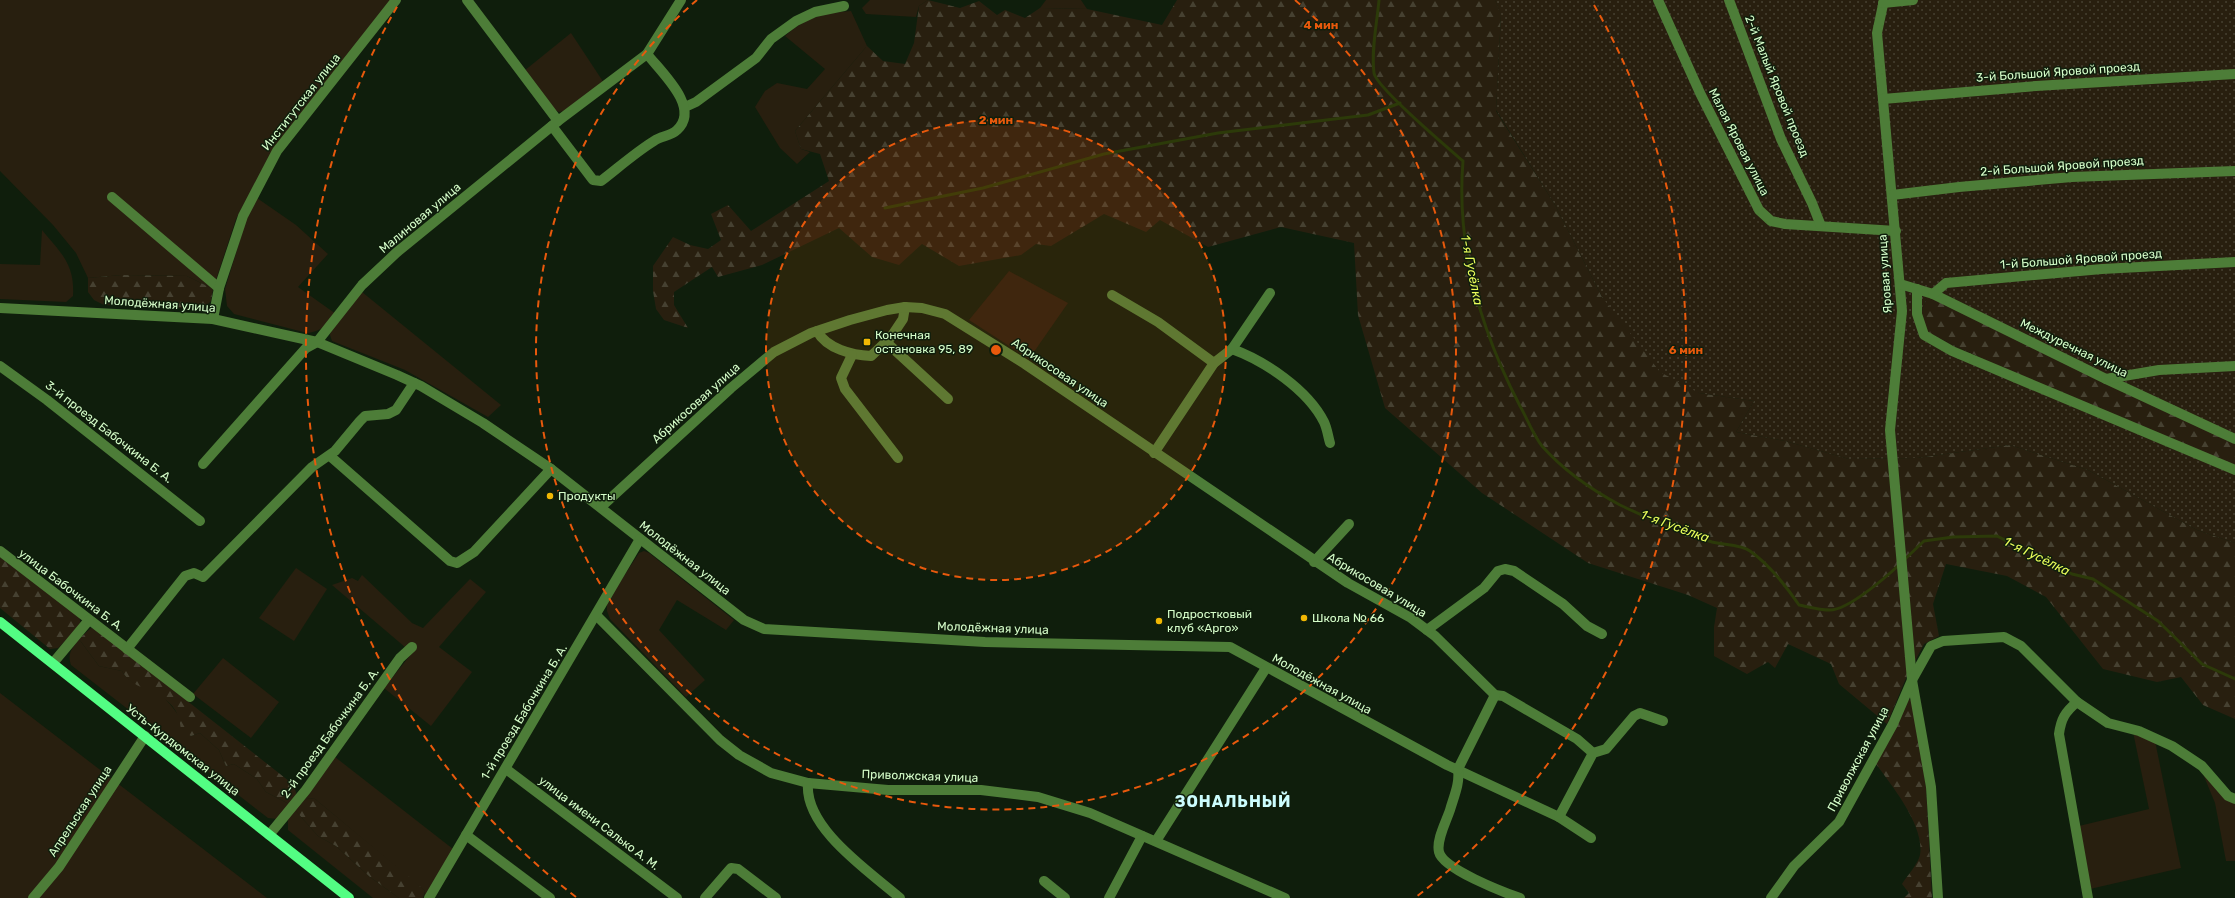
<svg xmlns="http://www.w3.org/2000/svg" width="2235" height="898" viewBox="0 0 2235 898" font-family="Rubik,sans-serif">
<defs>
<pattern id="forest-firs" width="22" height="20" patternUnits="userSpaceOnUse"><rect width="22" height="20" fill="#281f0f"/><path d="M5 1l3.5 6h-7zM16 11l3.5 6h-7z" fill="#464131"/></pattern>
<pattern id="garden-dots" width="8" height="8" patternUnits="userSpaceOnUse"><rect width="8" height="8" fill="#281f0f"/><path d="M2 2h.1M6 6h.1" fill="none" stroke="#464131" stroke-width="1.8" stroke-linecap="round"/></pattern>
</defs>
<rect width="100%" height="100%" fill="#0f1e0c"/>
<g fill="#281f0f">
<polygon points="0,0 391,0 275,146 236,219 213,289 187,276 122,275 88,278 76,253 53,225 0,171"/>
<polygon points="870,0 928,0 919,6 916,17 866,14 862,8"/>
<polygon points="1046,0 1081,0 1087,9 1040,8"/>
<path d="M851,11L867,46L795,131L801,149L810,152L797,164L780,148L755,107L765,91L777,83L807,89L825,69L785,36C808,16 821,14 851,11Z"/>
<polygon points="571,33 604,83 565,111 559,112 555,110 524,71"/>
<path d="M257,198L296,225L328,254L298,287L336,314C327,324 321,332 307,333L234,314L227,306L225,289L247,217Z"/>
<path d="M42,230C61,253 75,264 73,296L66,302L0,299V264L40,265Z"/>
<polygon points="1009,271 1068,303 1029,359 969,320"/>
<polygon points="362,292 501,405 488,417 405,370 332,341 330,335 331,329"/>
<polygon points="644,551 649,553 734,620 726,630 677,600 659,630 705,680 686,697 610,619 607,611 607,602 639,553"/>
<polygon points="296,568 327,589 294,641 259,618"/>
<polygon points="362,575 412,623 423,628 470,579 486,592 439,647 472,672 431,726 384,688 412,653 332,585 352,578 358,581"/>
<path d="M79,639L99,666L122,671C132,688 148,684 161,695C174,707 183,721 191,736L200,733L219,750L226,766L234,764L257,779L266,792L291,805L277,819L268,818L71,665C67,653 72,649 79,639Z"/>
<polygon points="223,658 279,702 251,738 193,694"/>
<polygon points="0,693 267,898 0,898"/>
<polygon points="2133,732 2155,741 2181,868 2090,889 2079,826 2149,809"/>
<polygon points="335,757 453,849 424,897 425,891 315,799 306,798"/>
<polygon points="2201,769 2235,803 2235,861 2226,861 2215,803"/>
<polygon points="295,810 318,836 336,846 370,877 399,898 373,898 288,830 288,818"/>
</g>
<g fill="url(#forest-firs)">
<polygon points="928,0 960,8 979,1 997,15 1005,10 1025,18 1040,8 1087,9 1162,25 1177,0 1495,0 1501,14 1496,111 1555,205 1602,297 1699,393 1754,401 1736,432 1785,441 1849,459 1917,458 2010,445 2088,470 2197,530 2235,543 2235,719 2203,705 2181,677 2157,682 2103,669 2046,597 2007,576 1946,564 1933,604 1939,636 1924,644 1906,678 1887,724 1839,684 1831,664 1788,644 1775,668 1768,662 1747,674 1714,656 1714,627 1717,608 1688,595 1588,563 1482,493 1385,408 1358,315 1354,243 1281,227 1208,247 1160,220 1146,232 1104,214 1051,246 1036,244 1021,255 959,266 922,244 899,265 872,257 839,228 762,265 718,277 712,267 674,292 674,305 688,328 664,320 656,309 653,291 653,266 673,237 690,245 708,249 721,240 711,214 728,205 751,231 829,181 820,154 801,149 795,131 867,46 883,61 905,64 914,43 919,6"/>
<polygon points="122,275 187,276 213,289 211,301 203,309 104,305 94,300 88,292 88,278"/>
<polygon points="1928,295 2235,434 2235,473 2170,448 1916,327"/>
<polygon points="0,557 79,616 81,625 58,648 50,649 0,608"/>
<path d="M91,628L97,630L294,785L297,797L291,805L266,792L257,779L234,764L226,766L219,750L200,733L191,736L181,730C178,687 137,697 122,671L99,666L79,639Z"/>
<path d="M1909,699L1912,701L1926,787L1932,898H1904L1909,893L1902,884C1907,876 1918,864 1920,855C1925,826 1892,786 1876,764Z"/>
<polygon points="306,798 315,799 413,880 425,891 423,898 399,898 370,877 336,846 318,836 295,810"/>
</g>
<polygon fill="url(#garden-dots)" points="1495,0 2235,0 2235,434 1928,295 1916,327 2170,448 2235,473 2235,543 2197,530 2088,470 2010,445 1917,458 1849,459 1785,441 1736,432 1754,401 1699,393 1660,372 1602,297 1555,205 1496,110 1501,15"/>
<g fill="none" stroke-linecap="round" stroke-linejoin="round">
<g stroke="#2c3a09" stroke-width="3">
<path d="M1379,0C1377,23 1371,50 1374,73C1376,87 1448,148 1463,161C1456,247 1481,331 1520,406C1527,418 1533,435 1542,446C1564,471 1592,490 1620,505C1649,519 1681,532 1712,542C1723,545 1741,544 1750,551C1770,565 1786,586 1799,605C1809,607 1820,610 1830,610C1848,610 1885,578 1899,565"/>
<polyline points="885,208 983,188 1104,154 1218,133 1368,115 1400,103"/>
<polyline points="1904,560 1924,541 1953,537 1997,536 2072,574 2093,579 2158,621 2202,664 2235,679"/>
</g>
<g stroke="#4d7d38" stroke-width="10">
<polyline points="467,0 558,121"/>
<polyline points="1658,0 1700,93 1759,210 1771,221 1785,224 1896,231"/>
<polyline points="1729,0 1781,139 1812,203 1821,226"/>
<polyline points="1884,0 1877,33 1902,311 1890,430 1912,680 1931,787 1938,898"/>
<polyline points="1883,3 1913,0"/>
<polyline points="1883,99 2036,86 2235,74"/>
<polyline points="685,107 696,102 756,58 771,39 796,21 815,12 844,6"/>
<path d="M552,126L593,180L601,181C618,168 636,152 654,141C661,136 671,136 677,130C701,108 662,73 647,54"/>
<polyline points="1892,195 1959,187 2072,177 2235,171"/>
<polyline points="112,197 219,288"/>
<polyline points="1900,284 1933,294 2106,379 2235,439"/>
<polyline points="1917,289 1917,314 1924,335 1952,351 2235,470"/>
<polyline points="1933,294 1946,283 2102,269 2235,262"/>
<polyline points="1112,295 1158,322 1214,363"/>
<polyline points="0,308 213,319 317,342 397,375 421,386 483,423 551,469 744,620 764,629 985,642 1230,647 1447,765 1559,817 1591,838"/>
<polyline points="213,319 219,288 243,216 277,151 396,0"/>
<path d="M817,331C827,349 852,355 871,356L891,337L903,319L905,307"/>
<polyline points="886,342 948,399"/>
<path d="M1232,349C1265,361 1308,390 1324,422C1327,428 1328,436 1330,443"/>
<polyline points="852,355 841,378 845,389 898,458"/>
<polyline points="0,366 47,400 200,521"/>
<polyline points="2106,379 2159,370 2235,366"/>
<polyline points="1154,453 1214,363 1232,349 1270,293"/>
<polyline points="330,456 450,561 457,563 474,552 551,469"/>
<polyline points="203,464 306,348 317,342 362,285 396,253 558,121 647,54 681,0"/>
<polyline points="601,507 731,388 774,352 811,333 850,320 887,310 905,307 922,308 945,314 1025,364 1348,583 1411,618 1435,636 1495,695 1503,696 1577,739 1593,753"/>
<polyline points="0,551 190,697"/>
<polyline points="1314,562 1349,524"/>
<polyline points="597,616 720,740 739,755 771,773 808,783 888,790 981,790 1038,797 1090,813 1285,898"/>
<polyline points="1427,630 1484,588 1498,571 1505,569 1514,571 1563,604 1587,626 1602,634"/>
<polyline points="127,649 185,576 194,573 203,577 312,467 335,451 360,421 365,416 388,414 396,410 414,383"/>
<polyline points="53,663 89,620"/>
<path d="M2077,702C2065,712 2061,719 2059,734L2088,898"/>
<polyline points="506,769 677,898"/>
<path d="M1458,769C1460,784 1454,796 1450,810C1446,822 1436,840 1439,852C1443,869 1503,892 1520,898"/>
<polyline points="1458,769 1495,695"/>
<path d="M808,783C804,828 869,871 900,898"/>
<polyline points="1559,817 1593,753 1606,749 1634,716 1640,713 1663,721"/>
<polyline points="269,835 306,790 400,658 412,647"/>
<polyline points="466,835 550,898"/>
<polyline points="1156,841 1266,668"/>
<polyline points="1044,881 1065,898"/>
<polyline points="33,898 59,867 145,736"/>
<polyline points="429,898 640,539"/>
<polyline points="705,898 731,868 738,869 776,898"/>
<polyline points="1109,898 1142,836"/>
<polyline points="1771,898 1794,866 1839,822 1893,724 1912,680 1931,646 1943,641 2004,637 2021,646 2077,702 2108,723 2139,731 2172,746 2202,766 2228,796 2235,799"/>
</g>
<polyline stroke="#53fd83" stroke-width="10" points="0,622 349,898"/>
</g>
<circle cx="996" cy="350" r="230" fill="#e8590c" fill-opacity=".12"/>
<g fill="none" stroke="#e8590c" stroke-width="2" stroke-dasharray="7 5">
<circle cx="996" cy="350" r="230"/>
<path d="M1295 0A460 460 0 1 1 697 0"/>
<path d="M576 897A690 690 0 0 1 398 5M1594 5A690 690 0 0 1 1416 897"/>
</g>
<g fill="#f1b703" stroke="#0f1e0c" stroke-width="1.5">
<rect x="863" y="338" width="8" height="8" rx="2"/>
<circle cx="550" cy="496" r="4"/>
<circle cx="1304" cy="618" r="4"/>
<circle cx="1159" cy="621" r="4"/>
</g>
<g text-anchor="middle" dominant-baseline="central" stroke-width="3" stroke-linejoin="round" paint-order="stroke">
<g font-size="12" fill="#d6feca" stroke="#0f1e0c">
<text transform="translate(2058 72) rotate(-4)">3-й Большой Яровой проезд</text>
<text transform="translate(1777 86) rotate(68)">2-й Малый Яровой проезд</text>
<text transform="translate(301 102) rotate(-52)">Институтская улица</text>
<text transform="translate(1739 142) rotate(63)">Малая Яровая улица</text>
<text transform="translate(2062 166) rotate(-4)">2-й Большой Яровой проезд</text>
<text transform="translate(420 218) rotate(-40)">Малиновая улица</text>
<text transform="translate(2081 259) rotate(-4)">1-й Большой Яровой проезд</text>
<text transform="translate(1885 274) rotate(-94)">Яровая улица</text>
<text transform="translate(160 304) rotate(4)">Молодёжная улица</text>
<text transform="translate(2074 348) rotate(26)">Междуречная улица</text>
<text transform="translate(1060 373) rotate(34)">Абрикосовая улица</text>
<text transform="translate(696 403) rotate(-42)">Абрикосовая улица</text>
<text transform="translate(109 432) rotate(38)">3-й проезд Бабочкина Б. А.</text>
<text transform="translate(685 558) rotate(38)">Молодёжная улица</text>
<text transform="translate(1377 585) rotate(31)">Абрикосовая улица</text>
<text transform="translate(71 590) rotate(37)">улица Бабочкина Б. А.</text>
<text transform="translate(993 628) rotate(2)">Молодёжная улица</text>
<text transform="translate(1322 684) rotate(29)">Молодёжная улица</text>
<text transform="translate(524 712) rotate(-59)">1-й проезд Бабочкина Б. А.</text>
<text transform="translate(330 733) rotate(-54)">2-й проезд Бабочкина Б. А.</text>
<text transform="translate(183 750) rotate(38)">Усть-Курдюмская улица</text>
<text transform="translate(1858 759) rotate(-62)">Приволжская улица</text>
<text transform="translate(920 776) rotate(2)">Приволжская улица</text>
<text transform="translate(80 811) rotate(-57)">Апрельская улица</text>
<text transform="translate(599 823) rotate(37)">улица имени Салько А. М.</text>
</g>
<g font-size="12" fill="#d6feca" stroke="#0f1e0c" text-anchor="start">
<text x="875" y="335">Конечная<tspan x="875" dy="14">остановка 95, 89</tspan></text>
<text x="558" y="496">Продукты</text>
<text x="1167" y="614">Подростковый<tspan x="1167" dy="14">клуб «Арго»</tspan></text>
<text x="1312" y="618">Школа № 66</text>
</g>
<g font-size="13" font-style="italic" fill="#e9fd5a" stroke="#0f1e0c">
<text transform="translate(1472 270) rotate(79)">1-я Гусёлка</text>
<text transform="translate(1675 526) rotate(20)">1-я Гусёлка</text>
<text transform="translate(2037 556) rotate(26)">1-я Гусёлка</text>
</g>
<g font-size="16" font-weight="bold" letter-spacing="1" fill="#ccfdfe" stroke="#0f1e0c">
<text x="1233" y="801">ЗОНАЛЬНЫЙ</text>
</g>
</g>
<circle cx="996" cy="350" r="6" fill="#e8590c" stroke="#0f1e0c" stroke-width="2"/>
<g font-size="12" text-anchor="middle" font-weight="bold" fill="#e8590c" stroke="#0f1e0c" stroke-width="3" stroke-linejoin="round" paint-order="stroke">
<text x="1321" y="29">4 мин</text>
<text x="996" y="124">2 мин</text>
<text x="1686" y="354">6 мин</text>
</g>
</svg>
